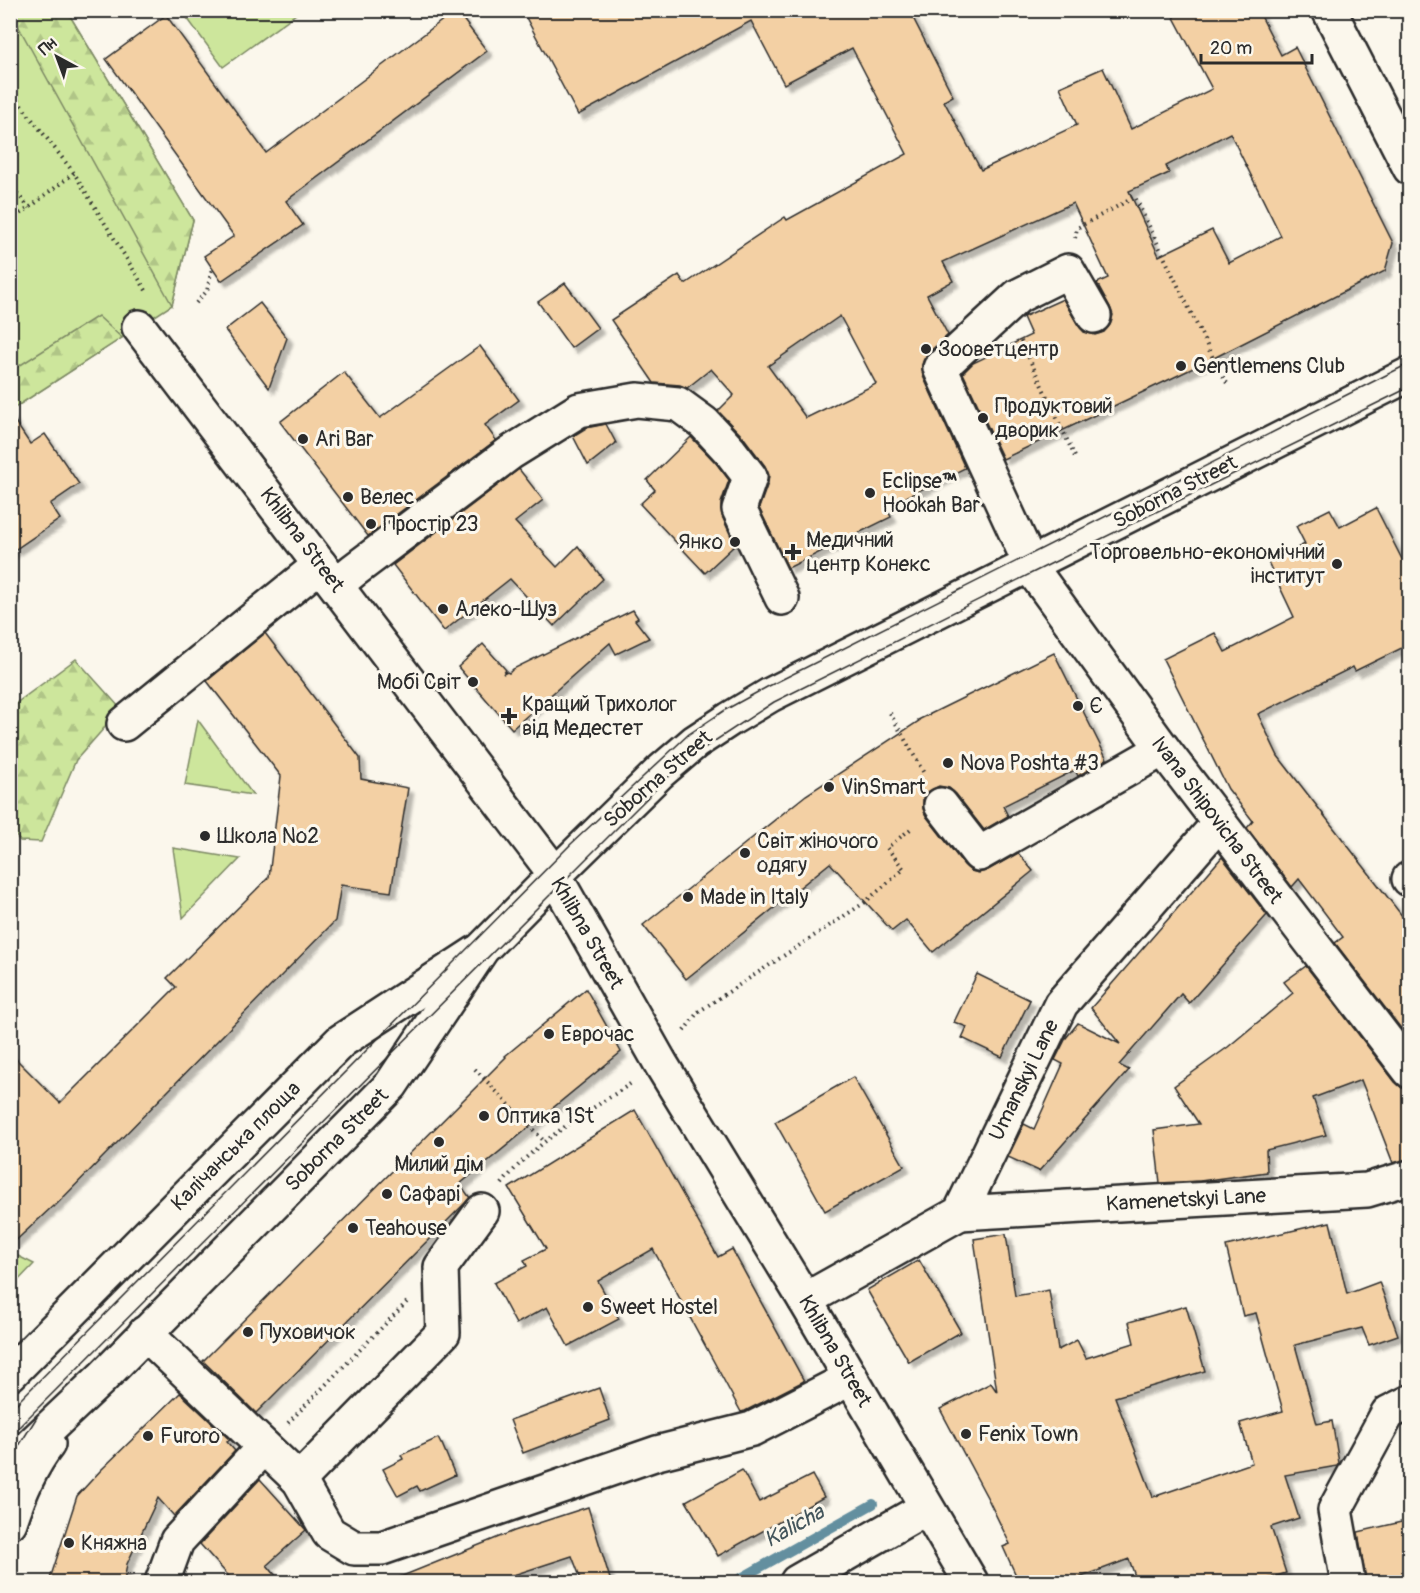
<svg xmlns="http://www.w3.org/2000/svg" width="1420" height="1593" viewBox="0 0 1420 1593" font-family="Pangolin,sans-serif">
<defs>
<pattern id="forest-firs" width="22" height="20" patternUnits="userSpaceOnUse" patternTransform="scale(1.5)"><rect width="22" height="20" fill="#cde69c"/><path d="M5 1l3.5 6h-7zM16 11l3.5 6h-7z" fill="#b0c587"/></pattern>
<filter id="shadow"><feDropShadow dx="5.5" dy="5.5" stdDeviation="1.5" flood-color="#0004"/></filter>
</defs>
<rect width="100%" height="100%" fill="#fbf7ec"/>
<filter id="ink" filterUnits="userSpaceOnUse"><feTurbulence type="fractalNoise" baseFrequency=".0167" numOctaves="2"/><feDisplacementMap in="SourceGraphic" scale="12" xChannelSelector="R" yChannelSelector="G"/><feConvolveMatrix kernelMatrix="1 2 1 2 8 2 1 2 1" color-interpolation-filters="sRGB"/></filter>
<g filter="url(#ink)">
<g fill="#cde69c" stroke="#7c8864" stroke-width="1.5">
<polygon points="11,11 67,11 193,220 172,305 11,410"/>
<polygon points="182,11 300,11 223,67"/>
<polygon points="198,720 253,795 185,785"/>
<polygon points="173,848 240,859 183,918 183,917"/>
</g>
<g fill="url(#forest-firs)" stroke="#7c8864" stroke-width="1.5">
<polygon points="10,11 67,11 193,220 172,305"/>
<polygon points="98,316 122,338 11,410 11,371"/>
<polygon points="76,659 121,709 76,760 41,842 20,841 11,830 11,707"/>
<polygon points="10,1252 34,1264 11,1288 10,1288"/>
</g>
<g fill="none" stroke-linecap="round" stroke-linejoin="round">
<polyline stroke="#648f9f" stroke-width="10" points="734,1582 873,1504"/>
</g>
<g fill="#f3d0a4" stroke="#2b2b2b" stroke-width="1.5" fill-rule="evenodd" filter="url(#shadow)">
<polygon points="456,10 487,51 286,201 303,225 221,281 204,256 234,236 106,59 166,15 266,153"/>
<path d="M522,10H909L953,96L944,101L981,170L1077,125L1060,87L1103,68L1131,129L1212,89L1170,10H1258L1281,55L1295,47L1393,243L1385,271L1208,361L1003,459L963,373L973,363L1031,335L1023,317L1063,299L1078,325L1084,332L1095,335L1104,332L1110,325L1113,315L1110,307L1097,283L1108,278L1073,203L943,262L953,281L927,295L948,335L927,354L922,365L923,376L965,468L886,507L891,517L788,568L759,508L768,483L769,475L765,466L744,438L718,411L734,395L711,369L687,388L680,385L654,383L611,320L679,275L685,284L785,217L787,220L907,154L852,48L784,84L751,21L578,115ZM1230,133L1281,236L1229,263L1212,230L1159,256L1129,191L1169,173L1166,166ZM840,316L876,384L806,418L768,366Z"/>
<polygon points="565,283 598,328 571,348 538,302"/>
<polygon points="260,303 287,338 269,388 225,330"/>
<polygon points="480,346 519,400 485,425 496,440 368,536 280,422 344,372 380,418"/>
<polygon points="10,414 30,444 45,434 79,484 50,504 60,519 10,553"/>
<polygon points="606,424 616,443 588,465 573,436 586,428"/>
<polygon points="691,437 716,463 729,480 721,503 722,516 735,545 705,573 640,504 655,490 647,480"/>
<polygon points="519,469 543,500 515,522 557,567 578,546 603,579 554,626 510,579 444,631 393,565"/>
<polygon points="1376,508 1410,575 1410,644 1355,671 1353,667 1258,714 1278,756 1410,926 1410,1040 1335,943 1343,937 1299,879 1292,887 1247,828 1253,821 1228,789 1163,659 1215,633 1225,652 1294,617 1268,562 1305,544 1296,526 1330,509 1340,527"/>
<polygon points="633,610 638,618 635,620 649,638 616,654 610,643 512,729 458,667 483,644 506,670 503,674 507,672 509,673 513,669"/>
<polygon points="265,633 360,758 361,779 408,788 391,892 341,885 335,921 54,1207 53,1206 10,1246 10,1053 60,1103 176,987 167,978 269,877 281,776 207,681"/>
<polygon points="1054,653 1107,759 1078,776 1075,770 1003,806 1008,816 984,830 956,794 949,788 939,786 929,791 923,798 923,808 926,816 964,865 971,871 979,873 988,870 1018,853 1033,871 933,952 906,920 892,931 830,863 686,979 643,925 806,795 919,721 918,720"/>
<polygon points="1222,857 1267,915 1189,1003 1181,994 1119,1065 1129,1070 1039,1171 1008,1157 1024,1124 1034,1129 1063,1064 1055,1060 1066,1038 1078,1023 1120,1044 1091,1008"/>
<polygon points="1306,966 1395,1082 1402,1088 1410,1089 1410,1159 1393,1163 1361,1080 1313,1098 1326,1135 1266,1150 1267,1172 1200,1181 1160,1183 1154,1130 1199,1124 1174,1086 1228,1047 1293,993 1284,982"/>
<polygon points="977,974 1030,1000 1002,1057 962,1038 967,1027 954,1022"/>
<polygon points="586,989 621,1052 460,1184 470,1198 256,1413 203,1361 506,1057 505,1056"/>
<polygon points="853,1077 904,1166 825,1211 775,1122"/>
<polygon points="635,1110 718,1257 732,1249 804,1381 745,1411 741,1412 653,1249 598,1281 619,1319 568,1346 547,1307 516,1324 494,1283 527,1266 524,1260 546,1249 509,1188"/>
<polygon points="1330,1222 1347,1294 1379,1282 1398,1335 1369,1345 1362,1328 1295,1345 1317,1424 1332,1421 1339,1463 1337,1466 1285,1475 1299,1518 1271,1527 1286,1573 1258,1582 1137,1582 1129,1559 1068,1582 1019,1582 1003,1547 1010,1544 988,1499 940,1409 991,1383 997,1392 974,1239 1006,1234 1015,1296 1049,1290 1058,1350 1077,1340 1086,1358 1134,1343 1129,1322 1186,1306 1205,1371 1115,1397 1153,1497 1252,1463 1240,1423 1283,1411 1256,1313 1243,1316 1226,1246"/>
<polygon points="919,1260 961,1332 909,1362 867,1290"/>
<polygon points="599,1388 610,1420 523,1453 510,1420"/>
<polygon points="180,1393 230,1440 227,1442 235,1451 174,1516 158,1498 127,1564 124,1582 49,1582 77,1496 101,1470"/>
<polygon points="438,1438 441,1444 442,1444 455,1475 420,1491 417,1486 398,1496 383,1469 403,1459 401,1455"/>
<polygon points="742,1470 759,1502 812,1475 824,1497 718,1556 686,1501"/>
<polygon points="260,1479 306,1530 267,1565 281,1582 234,1582 200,1544"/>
<polygon points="588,1507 611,1582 582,1582 572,1556 492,1582 390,1582 390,1581 514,1531"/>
<polygon points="1410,1520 1410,1582 1366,1582 1358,1532"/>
</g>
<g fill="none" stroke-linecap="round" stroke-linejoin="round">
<defs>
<g id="minor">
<polyline points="1329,10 1410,168"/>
<polyline points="1094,316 1068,271 1018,296 940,368 1034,572 1163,749 1410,1071"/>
<polyline points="139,327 549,866 661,1064 805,1300 971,1582"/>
<polyline points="336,585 353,571 510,453 579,410 637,400 678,404 704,423 730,451 750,477 739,509 782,598"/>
<polyline points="124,724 320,565"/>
<polyline points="941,805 979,854 1163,749"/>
<polyline points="1409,879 1410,879"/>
<polyline points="960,1213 1367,1190 1410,1177"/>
<polyline points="805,1300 960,1213 1061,1004 1219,823"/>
<polyline points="145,1333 299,1480 329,1533 354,1548 382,1548 657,1453 752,1429 851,1378"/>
<polyline points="299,1480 443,1333 441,1267 482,1211"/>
<polyline points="162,1582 177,1541 264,1447"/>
<polyline points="797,1582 926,1508"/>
<polyline points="1348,1582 1335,1510 1388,1413 1410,1402"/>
</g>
<g id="major">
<polyline points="10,1374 341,1041 476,953"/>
<polyline points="10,1465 102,1378 391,1085 482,949 554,876 660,772 695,742 730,719 770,695 1410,374"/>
<path d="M10,1522C19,1494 30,1467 48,1444"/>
</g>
</defs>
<use href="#minor" stroke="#2b2b2b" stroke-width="38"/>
<use href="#major" stroke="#2b2b2b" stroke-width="38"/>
<g stroke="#2b2b2b" stroke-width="4" stroke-dasharray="1.5 4.5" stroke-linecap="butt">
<polyline points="1403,25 1410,22"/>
<polyline points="10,91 74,173 147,292"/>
<polyline points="10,184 29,208"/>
<polyline points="10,220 29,208 74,173"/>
<polyline points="1075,238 1077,228 1135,197 1213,358 1229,387"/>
<polyline points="196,303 207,291 212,268"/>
<polyline points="1021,341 1076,459"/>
<polyline points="890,713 925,775"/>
<polyline points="684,1031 698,1012 864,903 904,869 887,848 913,827"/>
<polyline points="475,1069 544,1141"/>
<path d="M502,1184C536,1140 587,1113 633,1082"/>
<polyline points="288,1423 407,1302"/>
</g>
<use href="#minor" stroke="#fbf7ec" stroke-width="33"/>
<use href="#major" stroke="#fbf7ec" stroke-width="33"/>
<g stroke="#2b2b2b" stroke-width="1.5">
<polyline points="10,1410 571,844 689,734 725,710 767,687 1410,363"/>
<polyline points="10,1436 560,885 666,779 701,750 774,702 1034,572 1410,387"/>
<polyline points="10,1460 37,1417"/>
</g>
</g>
</g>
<g fill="#2b2b2b" stroke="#fbf7ec" stroke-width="2">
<circle cx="926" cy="349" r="6"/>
<circle cx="1181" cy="366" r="6"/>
<circle cx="983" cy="418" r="6"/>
<circle cx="303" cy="439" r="6"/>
<circle cx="870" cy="493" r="6"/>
<circle cx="348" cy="497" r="6"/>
<circle cx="371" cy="524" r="6"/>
<circle cx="735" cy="542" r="6"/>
<path d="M790 543h6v6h6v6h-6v6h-6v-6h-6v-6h6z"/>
<circle cx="1337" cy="564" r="6"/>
<circle cx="443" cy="609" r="6"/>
<circle cx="473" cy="682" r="6"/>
<circle cx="1078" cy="706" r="6"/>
<path d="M506 707h6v6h6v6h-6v6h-6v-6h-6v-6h6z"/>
<circle cx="948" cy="763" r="6"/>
<circle cx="829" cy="787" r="6"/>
<circle cx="205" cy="836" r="6"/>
<circle cx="745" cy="853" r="6"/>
<circle cx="688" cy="897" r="6"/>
<circle cx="549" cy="1034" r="6"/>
<circle cx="484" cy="1116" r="6"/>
<circle cx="439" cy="1142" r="6"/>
<circle cx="387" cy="1194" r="6"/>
<circle cx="353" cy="1228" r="6"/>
<circle cx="588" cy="1307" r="6"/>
<circle cx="248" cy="1332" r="6"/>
<circle cx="966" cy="1434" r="6"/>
<circle cx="148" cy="1436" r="6"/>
<circle cx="69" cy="1543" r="6"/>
</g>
<g text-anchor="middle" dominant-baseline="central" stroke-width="6" stroke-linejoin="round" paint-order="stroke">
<g font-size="21" fill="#2b2b2b" stroke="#fbf7ec" text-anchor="start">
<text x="938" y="349">Зооветцентр</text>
<text x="1193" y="366">Gentlemens Club</text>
<text x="995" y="406">Продуктовий<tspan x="995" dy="24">дворик</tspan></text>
<text x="315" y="439">Ari Bar</text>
<text x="882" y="481">Eclipse™<tspan x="882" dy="24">Hookah Bar</tspan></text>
<text x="360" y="497">Велес</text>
<text x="383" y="524">Простір 23</text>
<text x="806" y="540">Медичний<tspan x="806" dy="24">центр Конекс</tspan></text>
<text x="723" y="542" text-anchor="end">Янко</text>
<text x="1325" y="552" text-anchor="end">Торговельно-економічний<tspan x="1325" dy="24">інститут</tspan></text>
<text x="455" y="609">Алеко-Шуз</text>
<text x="461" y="682" text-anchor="end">Мобі Світ</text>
<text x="522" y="704">Кращий Трихолог<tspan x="522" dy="24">від Медестет</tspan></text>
<text x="1090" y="706">Є</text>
<text x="960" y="763">Nova Poshta #3</text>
<text x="841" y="787">VinSmart</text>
<text x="217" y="836">Школа №2</text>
<text x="757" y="841">Світ жіночого<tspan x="757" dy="24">одягу</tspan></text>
<text x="700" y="897">Made in Italy</text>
<text x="561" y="1034">Еврочас</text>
<text x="496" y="1116">Оптика 1St</text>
<text x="439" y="1164" text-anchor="middle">Милий дім</text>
<text x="399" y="1194">Сафарі</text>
<text x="365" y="1228">Teahouse</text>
<text x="600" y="1307">Sweet Hostel</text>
<text x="260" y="1332">Пуховичок</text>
<text x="978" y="1434">Fenix Town</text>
<text x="160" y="1436">Furoro</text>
<text x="81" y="1543">Княжна</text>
</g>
<g font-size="21" fill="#2b2b2b" stroke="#fbf7ec">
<text transform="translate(1175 492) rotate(-27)">Soborna Street</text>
<text transform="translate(302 540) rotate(53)">Khlibna Street</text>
<text transform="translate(658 779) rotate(-41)">Soborna Street</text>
<text transform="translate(1217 820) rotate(53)">Ivana Shipovicha Street</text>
<text transform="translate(587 933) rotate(60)">Khlibna Street</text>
<text transform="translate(1024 1080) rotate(-64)">Umanskyi Lane</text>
<text transform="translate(337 1140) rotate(-45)">Soborna Street</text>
<text transform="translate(236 1146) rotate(-45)">Калічанська площа</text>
<text transform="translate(1186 1200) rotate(-3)">Kamenetskyi Lane</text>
<text transform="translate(835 1351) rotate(60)">Khlibna Street</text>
</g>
<g font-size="22" font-style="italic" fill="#43555b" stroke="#fbf7ec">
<text transform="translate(794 1526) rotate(-29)">Kalicha</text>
</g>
</g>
<rect width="1420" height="1593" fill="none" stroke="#fbf7ec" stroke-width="36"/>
<rect x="18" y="18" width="1384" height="1557" fill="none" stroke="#2b2b2b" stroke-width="2" filter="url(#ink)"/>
<g transform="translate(57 57) rotate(319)" stroke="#fbf7ec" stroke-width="4.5" paint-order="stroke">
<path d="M0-4.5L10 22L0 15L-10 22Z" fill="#2b2b2b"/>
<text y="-9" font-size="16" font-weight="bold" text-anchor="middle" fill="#2b2b2b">Пн</text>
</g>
<path d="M1201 54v9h111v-9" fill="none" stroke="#2b2b2b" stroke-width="3"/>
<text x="1210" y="54" font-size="18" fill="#2b2b2b" stroke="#fbf7ec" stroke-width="4.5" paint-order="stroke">20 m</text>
</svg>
